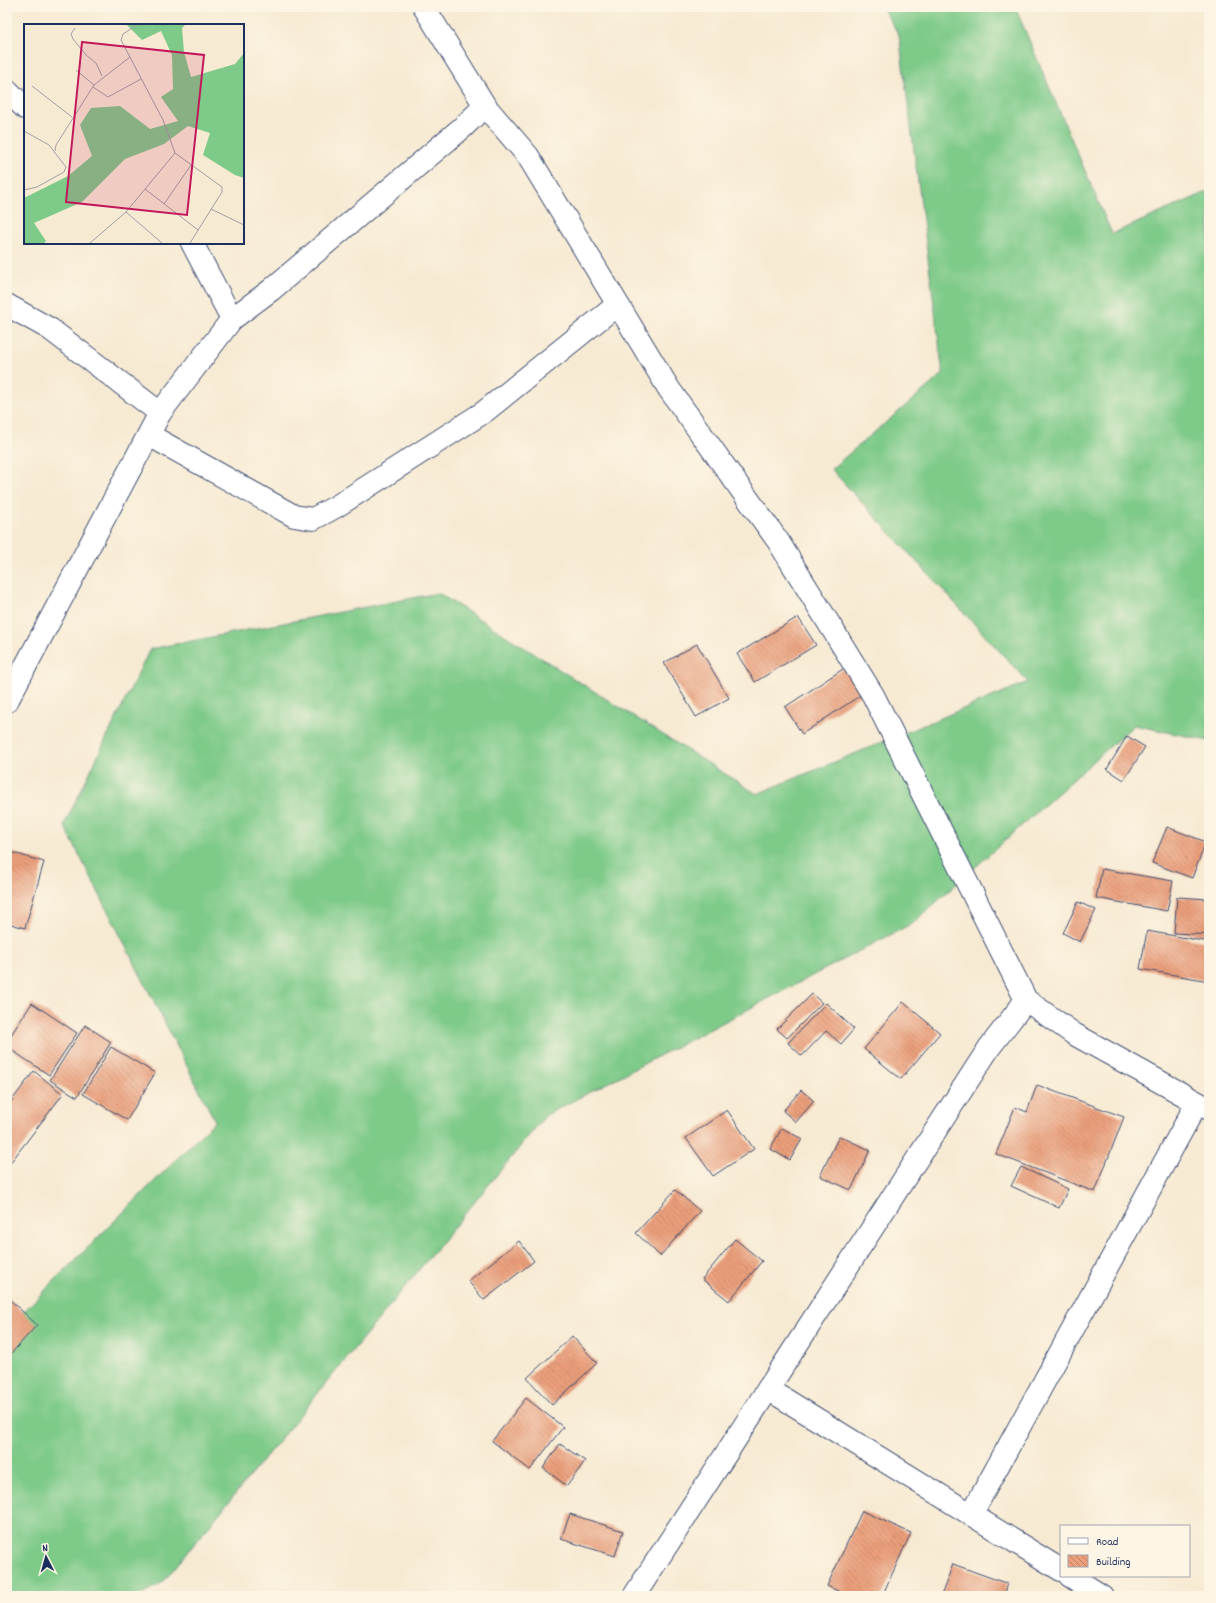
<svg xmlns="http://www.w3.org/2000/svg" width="1216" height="1603" viewBox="0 0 1216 1603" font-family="Dekko,sans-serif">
<defs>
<pattern id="building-back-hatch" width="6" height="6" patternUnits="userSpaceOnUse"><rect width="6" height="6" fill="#eb9f7a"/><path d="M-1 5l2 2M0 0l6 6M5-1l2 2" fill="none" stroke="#be8267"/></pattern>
</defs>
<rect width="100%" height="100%" fill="#fcf5e5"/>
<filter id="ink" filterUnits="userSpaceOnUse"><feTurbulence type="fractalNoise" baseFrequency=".025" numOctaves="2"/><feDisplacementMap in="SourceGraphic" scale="8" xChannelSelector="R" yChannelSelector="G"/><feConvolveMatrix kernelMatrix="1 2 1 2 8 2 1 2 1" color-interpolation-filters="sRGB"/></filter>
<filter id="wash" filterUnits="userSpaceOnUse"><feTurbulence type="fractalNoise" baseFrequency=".012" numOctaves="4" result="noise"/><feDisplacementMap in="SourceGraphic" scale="16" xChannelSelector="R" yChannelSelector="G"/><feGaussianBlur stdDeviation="0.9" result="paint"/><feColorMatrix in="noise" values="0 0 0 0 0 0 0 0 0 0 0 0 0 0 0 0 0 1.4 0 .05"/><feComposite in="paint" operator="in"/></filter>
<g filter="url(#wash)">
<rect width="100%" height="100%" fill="#f7ead3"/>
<polygon fill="#7eca89" stroke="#4c7c74" points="882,7 1015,7 1112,234 1209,191 1209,741 1134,725 913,923 546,1115 163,1582 138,1596 7,1596 7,1328 215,1121 64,825 150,649 438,593 757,794 1028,682 831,469 943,374 899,35"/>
<g id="blocks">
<g fill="url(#building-back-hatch)">
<polygon points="798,617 816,645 755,682 737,654"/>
<polygon points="697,644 729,698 696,717 664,663"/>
<polygon points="849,665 867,691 802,734 785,707"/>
<polygon points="1127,736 1145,747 1124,780 1107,769"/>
<polygon points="1167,827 1206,842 1192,878 1152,863"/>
<polygon points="7,851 44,862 25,928 7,923"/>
<polygon points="1102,869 1173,881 1167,911 1096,898"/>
<polygon points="1177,897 1209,899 1209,935 1174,933"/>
<polygon points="1078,902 1096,910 1080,942 1063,933"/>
<polygon points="1147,931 1209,942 1209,981 1140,969"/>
<polygon points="812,994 822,1003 787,1038 777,1029"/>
<polygon points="903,1002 940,1033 901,1079 864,1049"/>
<polygon points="32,1003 77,1033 49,1075 7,1047 7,1041"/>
<polygon points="826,1003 854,1029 841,1044 826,1031 802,1056 788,1043"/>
<polygon points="85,1025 111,1042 77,1097 50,1080"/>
<polygon points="111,1047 155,1073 127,1120 83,1094"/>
<polygon points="34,1071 63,1094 7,1167 7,1107"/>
<polygon points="1037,1085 1124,1117 1095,1192 996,1154 1015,1107 1027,1112"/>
<polygon points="801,1090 814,1101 796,1122 783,1111"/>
<polygon points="727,1110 754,1149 713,1176 686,1138"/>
<polygon points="782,1128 802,1139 790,1160 770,1149"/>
<polygon points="839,1136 870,1150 851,1190 820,1176"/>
<polygon points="1021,1167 1068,1189 1059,1208 1011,1186"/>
<polygon points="675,1190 700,1211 660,1256 636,1233"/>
<polygon points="735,1239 762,1261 729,1301 702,1279"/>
<polygon points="519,1241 534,1261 484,1300 468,1281"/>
<polygon points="7,1297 37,1325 7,1358"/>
<polygon points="572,1336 597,1363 552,1405 527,1378"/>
<polygon points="526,1398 563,1427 530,1470 492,1441"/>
<polygon points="560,1444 585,1461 567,1486 543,1468"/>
<polygon points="862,1511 911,1533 882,1596 849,1596 827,1586"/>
<polygon points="570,1514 623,1531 615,1556 561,1539"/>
<polygon points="953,1564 1008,1584 1004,1596 941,1596"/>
</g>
</g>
</g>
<g filter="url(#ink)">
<use href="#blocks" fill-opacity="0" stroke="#3c4b70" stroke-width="1"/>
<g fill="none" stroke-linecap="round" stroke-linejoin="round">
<defs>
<g id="minor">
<polyline points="424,7 485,106 528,156 669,389 778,541 873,695 1026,1000 1074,1034 1209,1109"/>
<polyline points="7,90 25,108"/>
<polyline points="192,243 232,319"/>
<polyline points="7,305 50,329 160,413"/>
<polyline points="149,435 294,516 313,519 337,506 484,412 617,305"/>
<polyline points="7,701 160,413 232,319 271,290 463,127 485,106"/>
<polyline points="768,1389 1061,1570"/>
<polyline points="971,1515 1197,1103"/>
<polyline points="1070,1576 1102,1596"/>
<polyline points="634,1596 989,1048 1026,1000"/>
</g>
</defs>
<use href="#minor" stroke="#3c4b70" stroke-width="24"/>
<use href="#minor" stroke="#fff" stroke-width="22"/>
</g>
</g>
<g transform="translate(24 24)">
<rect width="220" height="220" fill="#f7ead3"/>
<path d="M103,1H161L158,4L160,28L167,53L211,40L220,29V154L211,151L179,131L186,109L164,102L140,120L101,135L58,178L10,199L22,217L20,219H0V174L44,152L68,132L56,101L67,84L96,82L126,105L154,97L137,73L149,65L148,31L137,7L118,16Z" fill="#7eca89"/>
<path fill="none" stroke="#9f9fa4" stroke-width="1" d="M113,1L99,10L97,16L139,96L151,129L198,163V168L166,219M51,4L47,10L49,15L62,31L72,39L78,52M52,46L70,61M8,62L48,93M69,63L84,73L117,55M0,107L25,121L42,143L40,148L13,163L0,166M31,127L32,121L70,61L106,33M121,165L174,206M140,180L167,141M187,185L220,201M102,188L138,219M66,219L102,188L151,129"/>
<path fill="#c2185b" fill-opacity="0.15" stroke="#c2185b" stroke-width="2" d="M58,18L180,31L163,191L42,178Z"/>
<rect width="220" height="220" fill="none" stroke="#1b2f5e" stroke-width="2"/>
</g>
<rect width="1216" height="1603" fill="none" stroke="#fcf5e5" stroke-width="24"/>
<rect x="1060" y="1525" width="130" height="52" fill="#fcf5e5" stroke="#a2a6af"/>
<rect x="1068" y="1538" width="20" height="6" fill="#ffffff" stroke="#a2a6af"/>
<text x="1096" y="1545" font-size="12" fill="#1b2f5e">Road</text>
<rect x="1068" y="1555" width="20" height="12" fill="url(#building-back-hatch)" stroke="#a2a6af"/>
<text x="1096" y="1565" font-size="12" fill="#1b2f5e">Building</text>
<g transform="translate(46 1557) rotate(354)" stroke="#fcf5e5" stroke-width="3" paint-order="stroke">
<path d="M0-3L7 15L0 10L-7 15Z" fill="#1b2f5e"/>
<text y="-6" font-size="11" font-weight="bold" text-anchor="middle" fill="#1b2f5e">N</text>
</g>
</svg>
